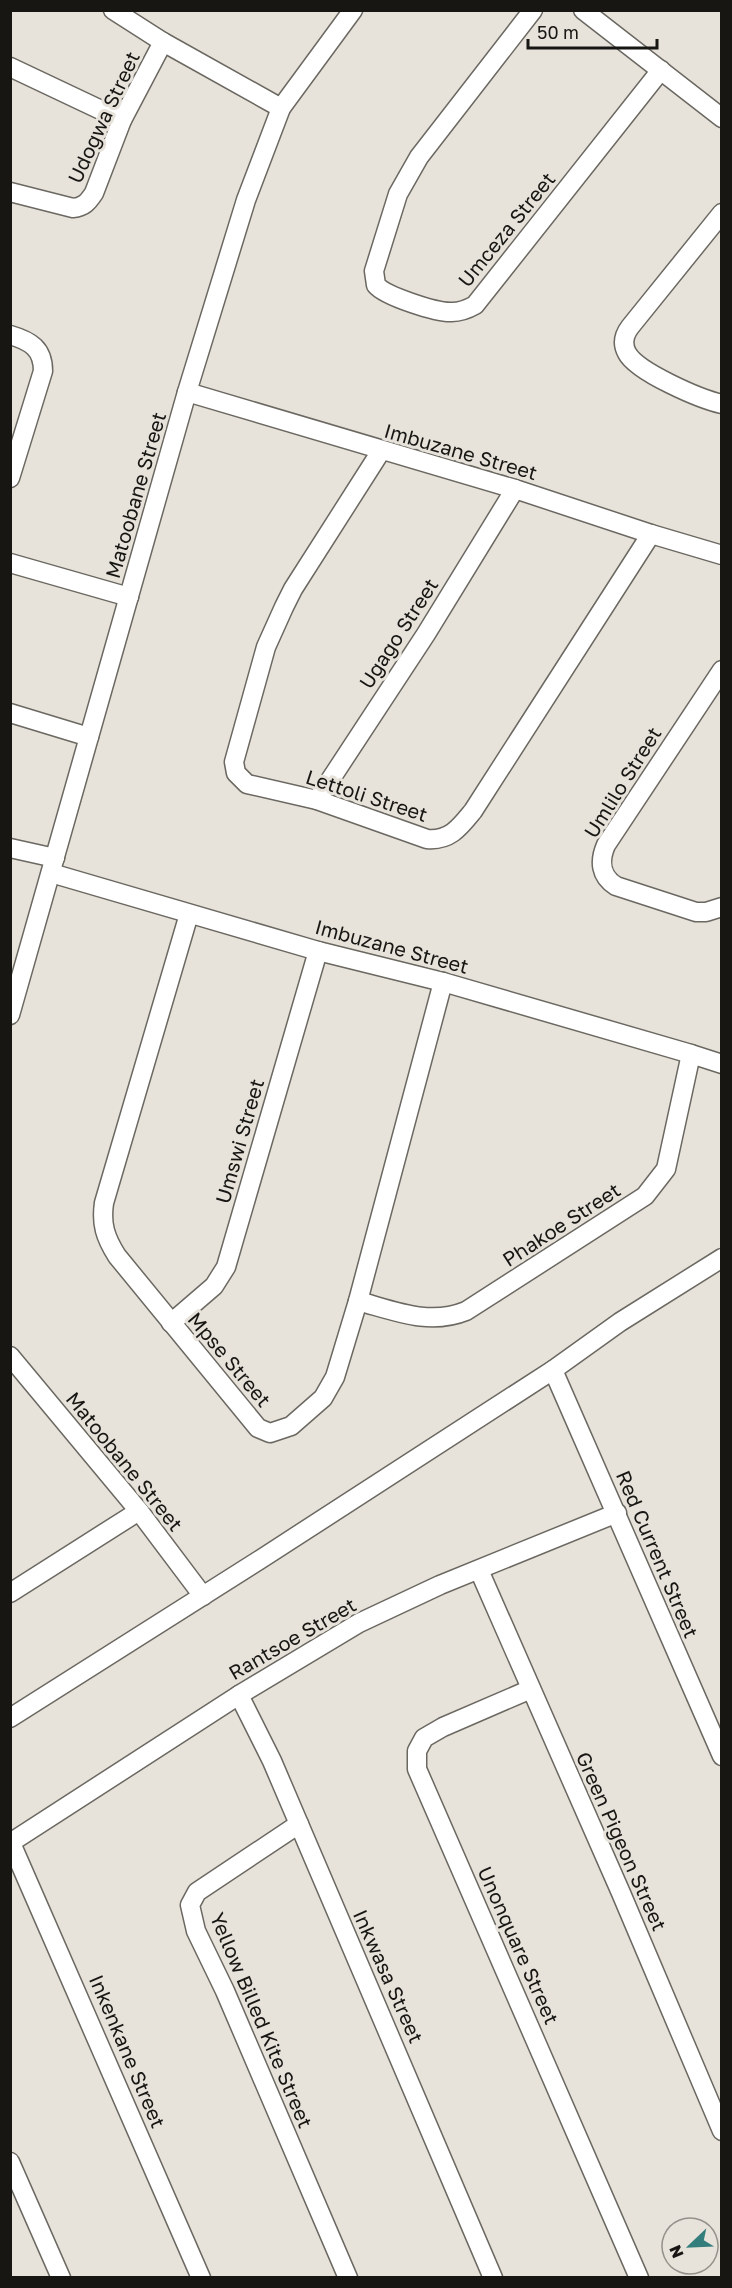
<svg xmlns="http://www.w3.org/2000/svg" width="732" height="2288" viewBox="0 0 732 2288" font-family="'Golos Text',sans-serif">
<rect width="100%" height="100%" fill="#e7e3db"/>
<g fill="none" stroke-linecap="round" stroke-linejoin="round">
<defs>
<g id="minor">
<polyline points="113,10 163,42 281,108"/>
<path d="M533,10L419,157L398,194L374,271L376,285C385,296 437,313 452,312C461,312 468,309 475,305L661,70"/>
<polyline points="583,10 722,118"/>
<polyline points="10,67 122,120"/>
<path d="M10,192L73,208C84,207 88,202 94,193L122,120L163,42"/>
<path d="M722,213L630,327C624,335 622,344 627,353C637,372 700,399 722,404"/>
<path d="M10,335C31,341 43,349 43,371L10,478"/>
<polyline points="187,392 515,489 651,534 722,555"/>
<path d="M381,451L293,589L284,607L266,647L234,762L236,773L247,784L317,800L427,839C450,841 460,827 473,811L651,534"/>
<polyline points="10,563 129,597"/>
<path d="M722,670L606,845C599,861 600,876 616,886L696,912H706L722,907"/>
<polyline points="10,713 89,737"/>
<polyline points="317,800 426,634 515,489"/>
<polyline points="10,848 55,858"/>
<polyline points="51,873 318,951 443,982 691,1054 722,1064"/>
<path d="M189,914L104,1203C101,1224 105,1237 117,1256L258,1428L270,1433L291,1426L323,1398L335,1377L358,1301L443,982"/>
<polyline points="10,1015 187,392 246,200 281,108 353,10"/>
<path d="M358,1301C395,1311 429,1326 466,1311L645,1196L666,1169L691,1054"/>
<polyline points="171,1323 214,1286 226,1267 318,951"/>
<polyline points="10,1356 139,1511 203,1596"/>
<polyline points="553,1370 722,1756"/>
<polyline points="479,1570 621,1893 722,2131"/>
<polyline points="10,1593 139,1511"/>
<polyline points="531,1689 443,1727 424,1738 417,1751 417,1769 639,2278"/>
<polyline points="239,1695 272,1761 493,2278"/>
<polyline points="10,1718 261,1559 553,1370 620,1322 722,1258"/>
<polyline points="299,1824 197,1892 190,1905 196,1931 225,1991 348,2278"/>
<polyline points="10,1843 239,1695 359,1623 440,1585 617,1513"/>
<polyline points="11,1843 201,2278"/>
<polyline points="10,2162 61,2278"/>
</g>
</defs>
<use href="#minor" stroke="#6b6861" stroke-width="21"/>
<use href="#minor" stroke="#fff" stroke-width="18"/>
</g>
<g text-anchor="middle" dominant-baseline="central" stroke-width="6" stroke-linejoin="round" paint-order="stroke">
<g font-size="20" fill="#171613" stroke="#e7e3db">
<text transform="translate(103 117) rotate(-65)">Udogwa Street</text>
<text transform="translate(506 229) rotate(-51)">Umceza Street</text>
<text transform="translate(461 451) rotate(16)">Imbuzane Street</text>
<text transform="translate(135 495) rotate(-74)">Matoobane Street</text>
<text transform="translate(398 633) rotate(-57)">Ugago Street</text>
<text transform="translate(622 782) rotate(-58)">Umlilo Street</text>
<text transform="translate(367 795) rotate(18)">Lettoli Street</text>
<text transform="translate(392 946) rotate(15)">Imbuzane Street</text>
<text transform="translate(239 1141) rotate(-74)">Umswi Street</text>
<text transform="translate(561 1224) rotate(-33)">Phakoe Street</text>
<text transform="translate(230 1359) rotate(50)">Mpse Street</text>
<text transform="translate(125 1461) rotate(51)">Matoobane Street</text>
<text transform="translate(658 1554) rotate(67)">Red Current Street</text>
<text transform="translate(292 1638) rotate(-30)">Rantsoe Street</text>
<text transform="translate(622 1841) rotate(66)">Green Pigeon Street</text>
<text transform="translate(519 1945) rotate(66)">Unonquare Street</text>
<text transform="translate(389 1976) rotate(66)">Inkwasa Street</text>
<text transform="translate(262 2020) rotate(67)">Yellow Billed Kite Street</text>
<text transform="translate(128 2051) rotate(67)">Inkenkane Street</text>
</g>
</g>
<rect width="732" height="2288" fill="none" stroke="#171613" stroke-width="24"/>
<g transform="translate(690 2246) rotate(247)"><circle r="28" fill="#e7e3db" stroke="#94918b" stroke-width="1.5"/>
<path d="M0-4.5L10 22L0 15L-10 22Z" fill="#347d7d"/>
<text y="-9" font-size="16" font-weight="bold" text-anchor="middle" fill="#171613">N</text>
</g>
<path d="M528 39v9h129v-9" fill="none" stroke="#171613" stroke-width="3"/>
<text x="537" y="39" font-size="18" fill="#171613" stroke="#e7e3db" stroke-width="4.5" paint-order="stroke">50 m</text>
</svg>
